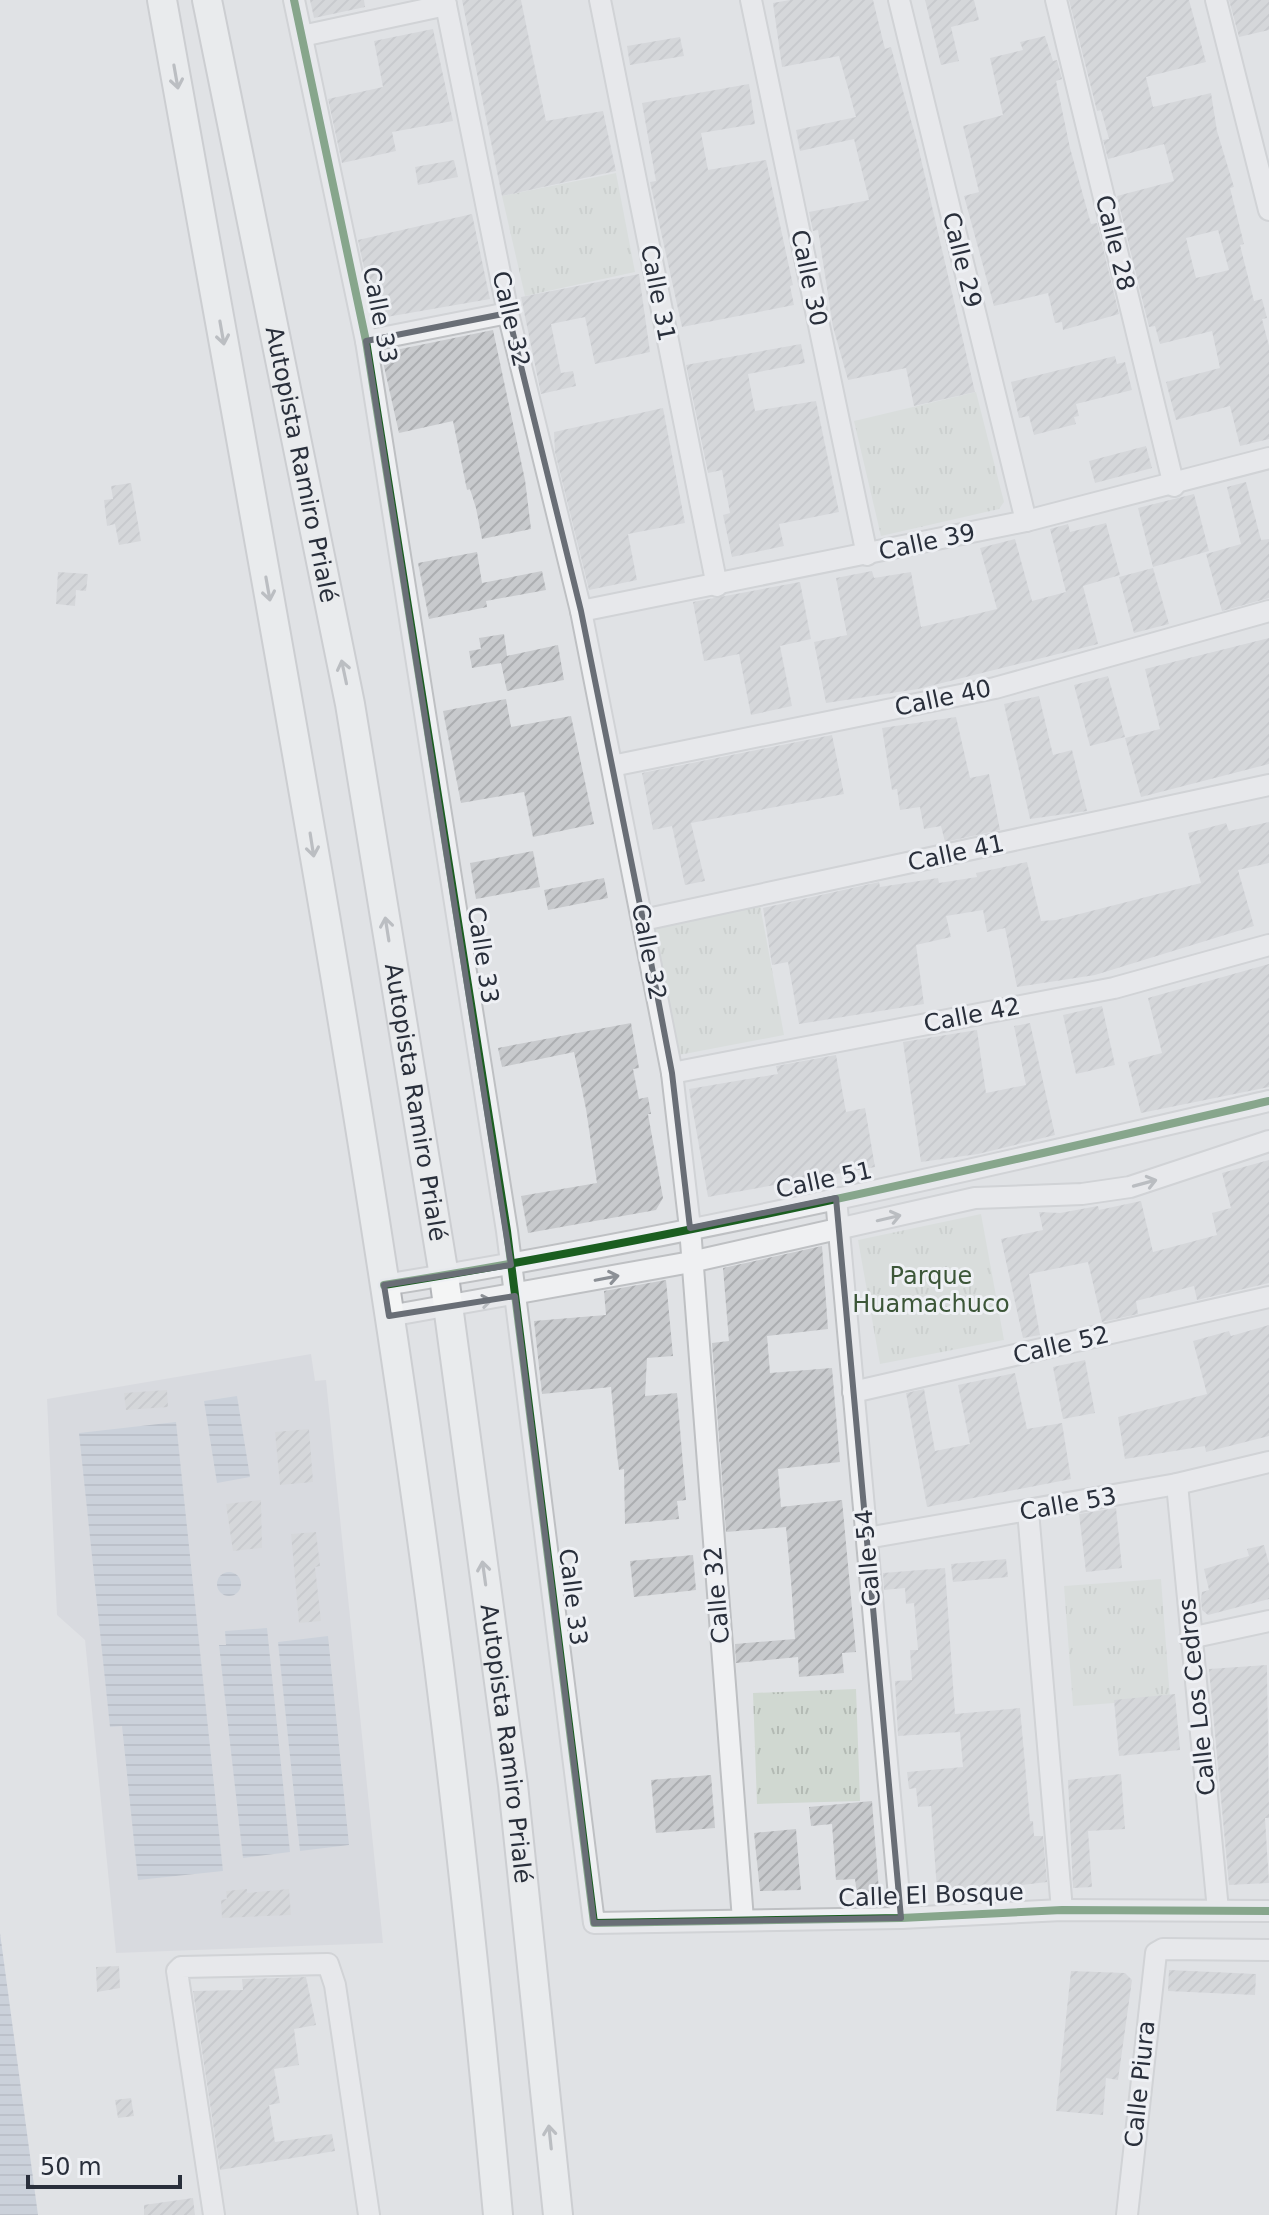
<svg xmlns="http://www.w3.org/2000/svg" width="1269" height="2215" viewBox="0 0 1269 2215" font-family="'DejaVu Sans',sans-serif">
<defs>
<pattern id="park-tufts" width="24" height="20" patternUnits="userSpaceOnUse" patternTransform="scale(2)"><rect width="24" height="20" fill="#d0d8d1"/><path d="M3 7l-1-3M5 7V3M7 7l1-3M15 17l-1-3M17 17v-4M19 17l1-3" fill="none" stroke="#b3bab4"/></pattern>
<pattern id="water-rules" width="6" height="5" patternUnits="userSpaceOnUse" patternTransform="scale(2)"><rect width="6" height="5" fill="#b1bdcd"/><path d="M0 2.5h6" fill="none" stroke="#909aa8"/></pattern>
<pattern id="building-hatch" width="6" height="6" patternUnits="userSpaceOnUse" patternTransform="scale(2)"><rect width="6" height="6" fill="#c8cacd"/><path d="M-1 1l2-2M0 6l6-6M5 7l2-2" fill="none" stroke="#acaeb1"/></pattern>
</defs>
<rect width="100%" height="100%" fill="#e0e2e5"/>
<polygon fill="#cfd1d7" points="311,1354 315,1381 326,1380 383,1943 116,1953 85,1640 57,1615 47,1399"/>
<g fill="url(#park-tufts)">
<polygon points="616,173 635,272 525,296 502,196"/>
<polygon points="976,392 1004,502 999,509 881,536 854,421"/>
<polygon points="760,905 784,1035 679,1055 655,926"/>
<polygon points="981,1214 1004,1340 880,1364 858,1240"/>
<polygon points="1161,1579 1170,1699 1073,1706 1064,1586"/>
<polygon points="856,1689 860,1801 757,1804 753,1693"/>
</g>
<g fill="url(#water-rules)">
<polygon points="237,1396 250,1477 217,1483 204,1401"/>
<polygon points="176,1422 223,1871 138,1880 122,1726 110,1727 79,1433"/>
<circle cx="229" cy="1584" r="12"/>
<polygon points="267,1628 290,1852 243,1858 219,1645 226,1645 225,1631"/>
<polygon points="328,1636 349,1845 300,1851 278,1642"/>
<polygon points="0,1933 38,2215 0,2215"/>
</g>
<g fill="url(#building-hatch)" fill-rule="evenodd">
<polygon points="310,0 364,0 365,7 314,18"/>
<polygon points="462,0 521,0 546,121 603,111 616,171 502,196"/>
<polygon points="790,0 873,0 885,49 891,47 918,146 975,392 914,406 906,368 848,380 833,327 818,230 813,231 809,212 869,200 854,139 800,151 796,130 856,117 839,56 782,67 773,3"/>
<polygon points="925,0 974,0 979,20 951,27 959,61 941,65"/>
<path d="M1069,0H1189L1206,62L1146,77L1153,107L1211,93L1217,131L1234,187L1230,188L1244,244L1240,245L1254,301L1262,299L1267,318L1262,319L1269,346V439L1240,446L1230,406L1176,420L1166,382L1220,368L1212,331L1160,344L1155,326L1149,327L1117,196L1174,181L1164,144L1108,159L1103,140L1109,139L1101,110L1097,111ZM1218,230L1229,270L1196,278L1186,238Z"/>
<polygon points="1229,0 1269,0 1269,30 1239,37"/>
<polygon points="433,29 453,121 392,132 396,151 342,163 328,99 383,87 374,41"/>
<polygon points="1045,36 1053,61 1057,60 1062,79 1056,81 1070,148 1091,224 1097,223 1119,314 1063,330 1062,322 1055,323 1048,293 994,306 964,196 979,192 963,126 1003,115 990,58 1023,50 1020,42"/>
<polygon points="680,37 684,56 630,65 627,46"/>
<polygon points="749,84 755,124 701,133 708,170 766,160 793,285 790,286 794,305 682,327 650,182 656,181 642,103"/>
<polygon points="454,160 458,177 418,185 415,167"/>
<polygon points="472,214 490,299 375,319 358,240"/>
<polygon points="639,274 650,352 595,364 585,317 551,324 561,373 573,371 576,386 541,394 521,297"/>
<polygon points="493,330 525,480 531,529 482,539 476,508 470,489 467,490 453,421 399,433 381,353"/>
<polygon points="801,344 805,363 748,374 755,411 816,401 839,512 779,524 784,546 732,557 723,515 730,513 722,470 708,473 686,365"/>
<polygon points="1115,356 1117,364 1125,362 1132,390 1076,404 1079,416 1074,417 1076,424 1034,435 1029,416 1019,418 1011,382"/>
<polygon points="663,408 685,523 628,534 637,580 589,590 555,452 554,432"/>
<polygon points="1146,446 1152,468 1095,483 1089,461"/>
<polygon points="1246,482 1261,540 1269,539 1269,598 1222,611 1206,554 1241,544 1227,487"/>
<polygon points="131,483 141,541 119,545 115,524 107,526 104,500 113,499 111,486"/>
<polygon points="1194,494 1209,551 1153,567 1138,508"/>
<polygon points="1106,523 1120,575 1083,586 1098,644 918,689 826,703 814,642 847,635 836,578 872,571 874,578 911,572 921,627 997,609 980,548 1015,539 1032,601 1066,592 1050,529 1068,524 1070,532"/>
<polygon points="477,552 482,583 542,571 546,590 486,601 487,607 429,619 418,563"/>
<polygon points="1153,568 1169,624 1134,633 1119,577"/>
<polygon points="58,572 88,574 86,591 76,590 75,606 56,604"/>
<polygon points="800,582 811,639 780,646 792,706 751,715 739,654 704,661 693,602"/>
<polygon points="504,634 507,656 558,645 564,680 507,691 501,663 472,668 469,651 481,649 479,638"/>
<polygon points="1269,638 1269,764 1141,797 1125,738 1160,729 1145,669"/>
<polygon points="1108,676 1125,737 1090,746 1074,685"/>
<polygon points="1039,696 1053,755 1072,750 1087,811 1030,819 1004,704"/>
<polygon points="506,699 511,727 571,716 594,824 533,837 524,792 461,803 443,711"/>
<polygon points="956,717 970,778 989,774 1000,830 945,842 941,826 924,829 920,807 900,810 897,789 892,790 882,728"/>
<polygon points="832,735 844,794 691,823 705,881 685,885 672,826 653,830 642,773"/>
<polygon points="1269,822 1269,863 1238,870 1254,926 1095,975 1017,987 1005,928 987,932 983,910 946,916 951,937 916,945 924,1004 799,1024 788,962 772,965 763,908 879,882 880,887 938,878 939,883 977,877 976,873 1027,862 1041,921 1056,920 1201,883 1188,833 1226,823 1229,831"/>
<polygon points="533,851 540,887 476,899 470,863"/>
<polygon points="604,878 608,898 548,910 544,890"/>
<polygon points="1269,964 1269,1087 1141,1113 1128,1062 1162,1053 1148,998"/>
<polygon points="1102,1006 1115,1065 1076,1074 1063,1015"/>
<polygon points="631,1023 639,1068 633,1069 639,1099 648,1097 651,1114 648,1114 663,1198 656,1210 528,1233 521,1196 597,1183 586,1109 574,1052 502,1067 498,1048"/>
<polygon points="1030,1023 1055,1135 978,1154 921,1162 903,1042 977,1030 986,1093 1026,1085 1014,1026"/>
<polygon points="836,1055 846,1112 865,1108 875,1167 708,1197 689,1089 778,1074 776,1066"/>
<polygon points="1269,1160 1269,1283 1197,1300 1194,1286 1136,1301 1138,1314 1102,1322 1088,1262 1029,1274 1040,1335 1023,1338 1001,1239 1043,1230 1039,1212 1060,1213 1098,1206 1099,1210 1141,1201 1153,1252 1217,1235 1212,1213 1231,1208 1222,1173"/>
<polygon points="822,1246 828,1329 767,1336 770,1373 832,1368 840,1462 778,1469 781,1507 842,1500 856,1652 842,1653 844,1673 799,1677 798,1657 736,1663 735,1644 795,1639 791,1581 786,1527 726,1532 712,1343 729,1341 723,1268"/>
<polygon points="666,1280 673,1356 647,1358 645,1396 677,1393 686,1500 677,1501 679,1519 625,1524 624,1469 619,1470 617,1454 611,1387 542,1394 534,1321 606,1315 604,1291"/>
<polygon points="1269,1325 1269,1436 1206,1452 1205,1446 1125,1459 1118,1417 1207,1394 1193,1341 1229,1331 1231,1336"/>
<polygon points="1085,1360 1095,1413 1063,1419 1053,1367"/>
<polygon points="1015,1373 1027,1429 1062,1423 1071,1479 927,1507 906,1393 924,1389 935,1451 970,1444 958,1385"/>
<polygon points="167,1390 168,1407 126,1410 124,1393"/>
<polygon points="309,1429 313,1482 280,1485 275,1432"/>
<polygon points="261,1500 262,1548 233,1551 226,1504"/>
<polygon points="1116,1508 1122,1568 1086,1572 1079,1514"/>
<polygon points="316,1532 320,1566 315,1567 321,1621 299,1623 291,1534"/>
<polygon points="1264,1545 1269,1564 1269,1599 1208,1615 1202,1610 1201,1599 1202,1592 1209,1590 1204,1569 1249,1556 1247,1549"/>
<polygon points="693,1555 696,1590 634,1597 630,1561"/>
<polygon points="1006,1559 1008,1577 953,1582 951,1564"/>
<polygon points="945,1568 955,1714 1020,1708 1030,1821 1033,1821 1034,1836 1043,1836 1047,1882 972,1891 937,1890 931,1806 918,1807 916,1788 909,1789 907,1772 963,1767 960,1732 898,1736 895,1681 912,1680 910,1650 918,1650 914,1603 906,1604 905,1588 884,1590 883,1573"/>
<polygon points="1267,1665 1269,1818 1265,1818 1269,1883 1229,1885 1209,1669"/>
<polygon points="1175,1694 1180,1750 1119,1756 1114,1700"/>
<polygon points="1121,1774 1125,1829 1088,1831 1092,1887 1073,1888 1068,1780"/>
<polygon points="711,1775 715,1828 656,1833 651,1780"/>
<polygon points="872,1801 879,1891 857,1893 855,1879 836,1880 832,1824 811,1826 809,1807"/>
<polygon points="796,1829 801,1890 760,1891 754,1833"/>
<polygon points="247,1889 247,1893 289,1889 291,1915 222,1918 221,1900 227,1899 226,1891"/>
<polygon points="119,1966 120,1988 97,1992 96,1967"/>
<polygon points="1169,1970 1256,1974 1255,1995 1168,1991"/>
<polygon points="1071,1971 1125,1973 1132,1980 1118,2080 1106,2078 1103,2115 1056,2111"/>
<polygon points="306,1977 316,2025 294,2029 299,2065 274,2069 280,2103 269,2105 275,2142 332,2134 335,2151 220,2170 193,1991 243,1990 242,1979"/>
<polygon points="131,2098 134,2116 118,2118 115,2100"/>
<polygon points="193,2198 195,2215 144,2215 144,2205"/>
</g>
<g fill="none" stroke-linecap="round" stroke-linejoin="round">
<defs>
<g id="minor">
<polyline points="294,0 366,341 507,1231 594,1923 901,1918 1062,1910 1269,1911"/>
<polyline points="445,0 508,313 581,611 672,1073 690,1228 743,1920"/>
<polyline points="600,0 717,586"/>
<polyline points="751,0 867,555"/>
<polyline points="899,0 1026,521"/>
<polyline points="1056,0 1174,486"/>
<polyline points="1216,0 1269,210"/>
<polyline points="302,36 446,5"/>
<polyline points="366,341 508,313"/>
<polyline points="581,611 1026,521 1269,458"/>
<polyline points="612,766 995,688 1269,611"/>
<polyline points="643,920 1269,785"/>
<polyline points="672,1073 1114,988 1269,945"/>
<polyline points="836,1198 901,1918"/>
<path d="M384,1285C681,1238 976,1169 1269,1101"/>
<polyline points="389,1316 691,1262 975,1198 1082,1194 1130,1187 1269,1141"/>
<polyline points="853,1392 1269,1297"/>
<polyline points="1177,1484 1218,1910"/>
<polyline points="1028,1511 1062,1910"/>
<polyline points="867,1538 1177,1484 1269,1462"/>
<polyline points="1190,1638 1269,1621"/>
<polyline points="214,2215 177,1971 181,1967 328,1964 335,1985 369,2215"/>
<polyline points="1127,2215 1156,1953 1163,1949 1269,1950"/>
</g>
<g id="highway">
<path d="M162,0C261,554 367,1108 439,1666C462,1849 481,2032 498,2215"/>
<path id="s1" d="M207,0L350,704L444,1276L513,1785L558,2215"/>
</g>
</defs>
<use href="#minor" stroke="#bec0c3" stroke-width="24"/>
<use href="#highway" stroke="#b3b5b9" stroke-width="32"/>
<use href="#minor" stroke="#eff0f2" stroke-width="20"/>
<use href="#highway" stroke="#f4f5f5" stroke-width="28"/>
<defs>
<g id="cycleway">
<polyline points="294,0 366,341 507,1231 594,1923 901,1918 1062,1910 1269,1911"/>
<path d="M384,1285C681,1238 976,1169 1269,1101"/>
</g>
</defs>
<use href="#cycleway" stroke="#eef0f4" stroke-width="13"/>
<use href="#cycleway" stroke="#1b5e20" stroke-width="8"/>
</g>
<defs><path id="oneway-shaft" d="M-6 0H5M1.5-3L5.5 0L1.5 3" fill="none" stroke-width="1.6" stroke-linecap="round" stroke-linejoin="round" transform="scale(2)"/></defs>
<g stroke="#8e9298">
<use href="#oneway-shaft" transform="translate(176 77) rotate(80)"/>
<use href="#oneway-shaft" transform="translate(222 333) rotate(80)"/>
<use href="#oneway-shaft" transform="translate(268 589) rotate(80)"/>
<use href="#oneway-shaft" transform="translate(344 672) rotate(-102)"/>
<use href="#oneway-shaft" transform="translate(312 845) rotate(81)"/>
<use href="#oneway-shaft" transform="translate(387 929) rotate(-99)"/>
<use href="#oneway-shaft" transform="translate(484 1573) rotate(-98)"/>
<use href="#oneway-shaft" transform="translate(550 2137) rotate(-96)"/>
</g>
<g stroke="#8c9096">
<use href="#oneway-shaft" transform="translate(1145 1183) rotate(-15)"/>
<use href="#oneway-shaft" transform="translate(889 1218) rotate(-13)"/>
<use href="#oneway-shaft" transform="translate(607 1278) rotate(-11)"/>
<use href="#oneway-shaft" transform="translate(480 1302) rotate(-9)"/>
</g>
<path d="M0 0H1269V2215H0ZM508,313L581,611L643,920L672,1073L690,1228L836,1198L901,1918L594,1923L515,1296L389,1316L384,1285L511,1265L366,341Z" fill="#e0e2e5" fill-opacity=".55" fill-rule="evenodd"/>
<path fill="none" stroke="#696e76" stroke-width="6" stroke-linejoin="round" d="M508,313L581,611L643,920L672,1073L690,1228L836,1198L901,1918L594,1923L515,1296L389,1316L384,1285L511,1265L366,341Z"/>
<g text-anchor="middle" dominant-baseline="central" stroke-width="6" stroke-linejoin="round" paint-order="stroke">
<g font-size="24" fill="#292f3b" stroke="#eef0f4">
<text transform="translate(1115 243) rotate(76)">Calle 28</text>
<text transform="translate(962 260) rotate(76)">Calle 29</text>
<text transform="translate(809 278) rotate(78)">Calle 30</text>
<text transform="translate(658 293) rotate(79)">Calle 31</text>
<text transform="translate(380 315) rotate(79)">Calle 33</text>
<text transform="translate(511 319) rotate(77)">Calle 32</text>
<text stroke="none"><textPath href="#s1" startOffset="474">Autopista Ramiro Prialé</textPath></text>
<text transform="translate(927 542) rotate(-12)">Calle 39</text>
<text transform="translate(943 698) rotate(-12)">Calle 40</text>
<text transform="translate(956 853) rotate(-12)">Calle 41</text>
<text transform="translate(649 952) rotate(79)">Calle 32</text>
<text transform="translate(483 955) rotate(81)">Calle 33</text>
<text transform="translate(972 1015) rotate(-11)">Calle 42</text>
<text stroke="none"><textPath href="#s1" startOffset="1122">Autopista Ramiro Prialé</textPath></text>
<text transform="translate(824 1180) rotate(-12)">Calle 51</text>
<text transform="translate(1061 1345) rotate(-13)">Calle 52</text>
<text transform="translate(1068 1504) rotate(-10)">Calle 53</text>
<text transform="translate(868 1558) rotate(-95)">Calle 54</text>
<text transform="translate(717 1595) rotate(-95)">Calle 32</text>
<text transform="translate(573 1597) rotate(83)">Calle 33</text>
<text transform="translate(1197 1697) rotate(-96)">Calle Los Cedros</text>
<text stroke="none"><textPath href="#s1" startOffset="1770">Autopista Ramiro Prialé</textPath></text>
<text transform="translate(931 1895) rotate(-2)">Calle El Bosque</text>
<text transform="translate(1140 2084) rotate(-84)">Calle Piura</text>
</g>
<g font-size="24" fill="#3c5638" stroke="#eef0f4">
<text x="931" y="1276">Parque<tspan x="931" dy="28">Huamachuco</tspan></text>
</g>
</g>
<path d="M28 2175v12h152v-12" fill="none" stroke="#292f3b" stroke-width="4"/>
<text x="40" y="2175" font-size="24" fill="#292f3b" stroke="#eef0f4" stroke-width="6" paint-order="stroke">50 m</text>
</svg>
